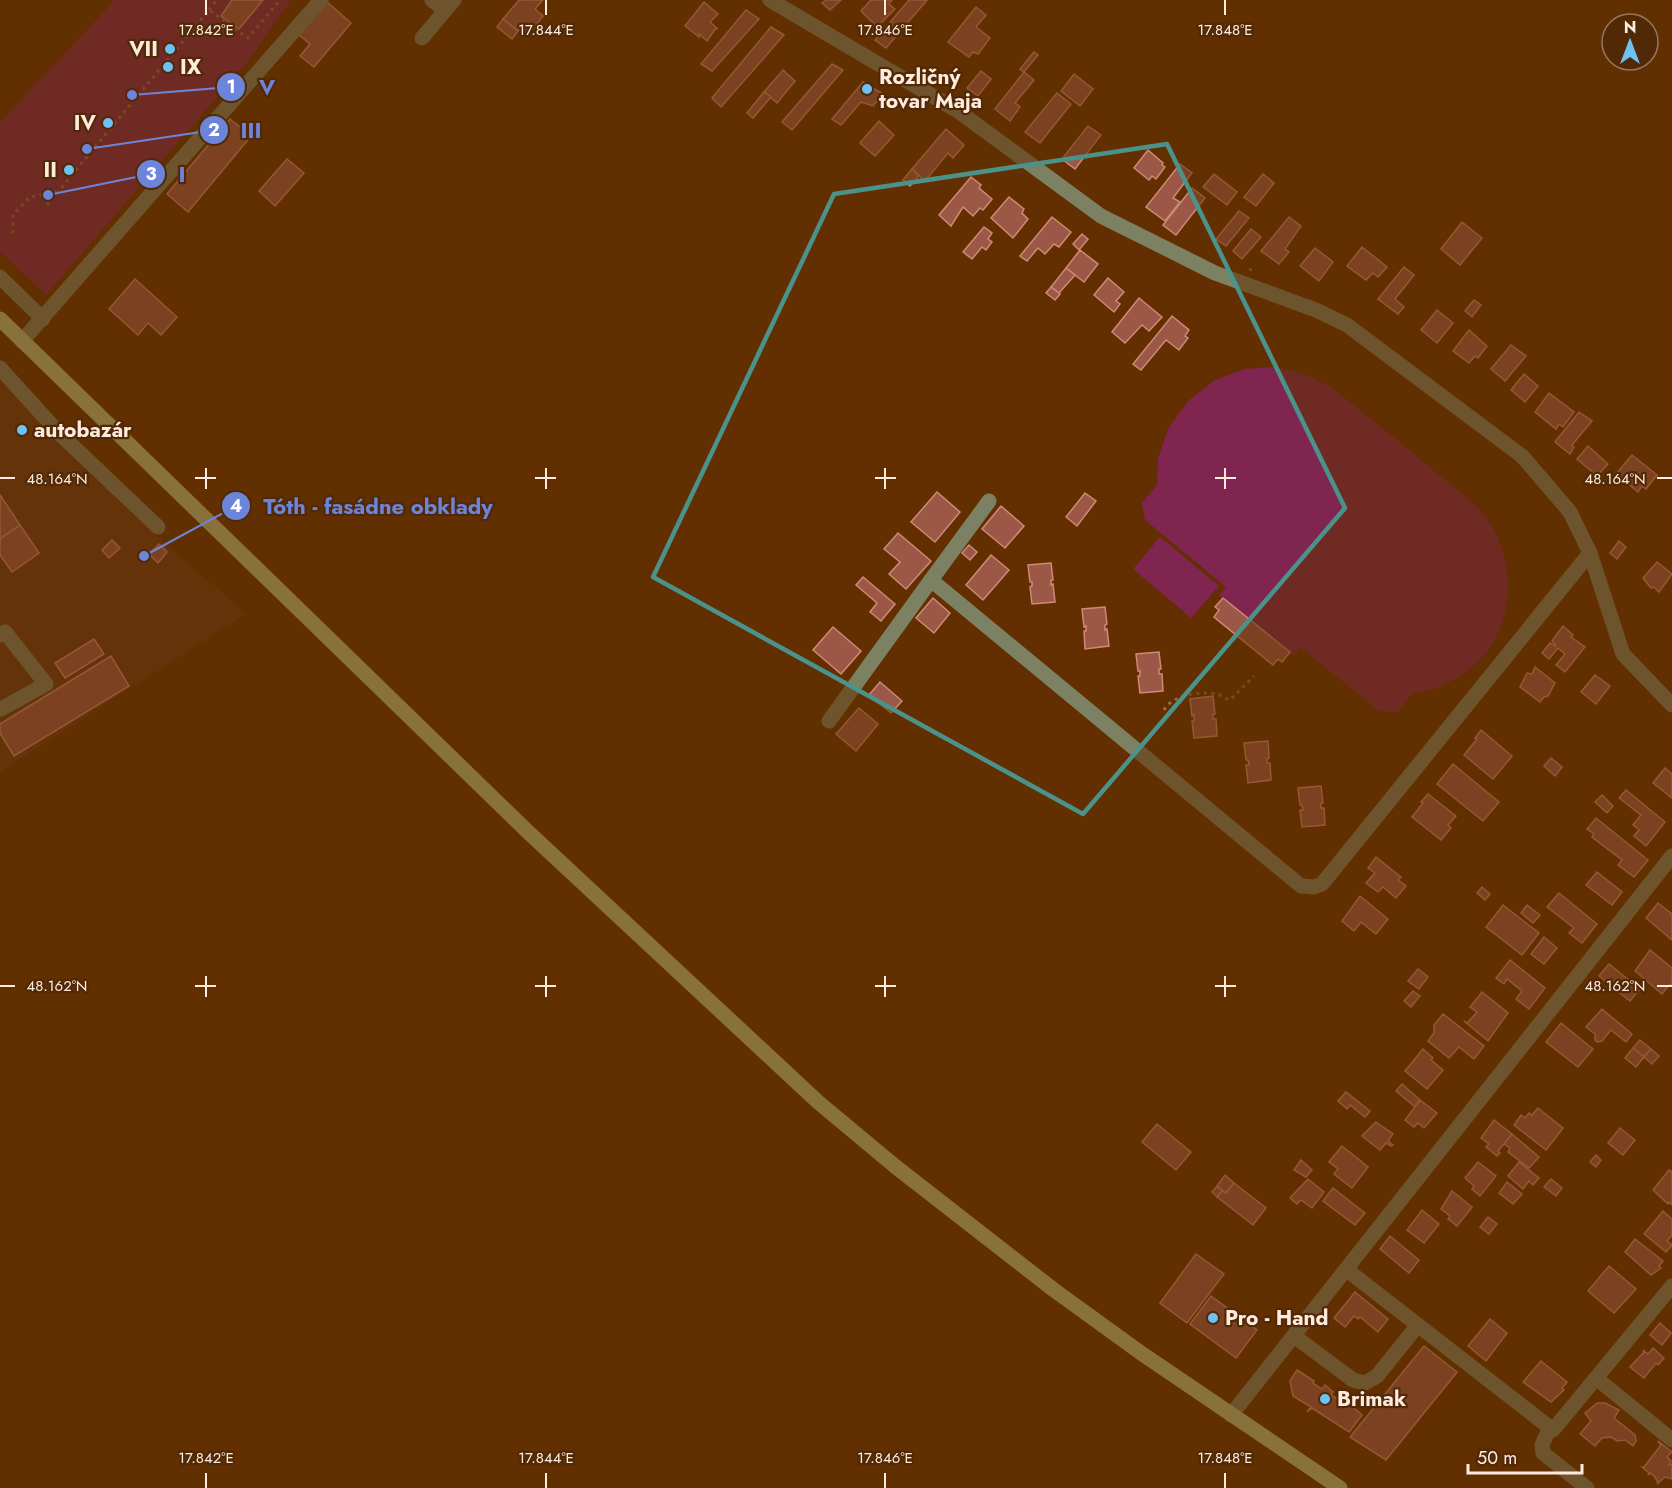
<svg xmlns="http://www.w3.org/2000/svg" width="1672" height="1488" viewBox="0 0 1672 1488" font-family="Jost,sans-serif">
<rect width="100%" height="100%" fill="#632f00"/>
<polygon fill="#673915" points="0,380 64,441 131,513 246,614 0,772"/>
<g fill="#802450">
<polygon points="115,0 291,0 249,60 46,295 0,252 0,122"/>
<path d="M1269,367C1296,370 1312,376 1335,390C1367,416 1399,442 1431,468C1452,486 1479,503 1493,528C1515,566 1513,618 1486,653C1473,669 1453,682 1434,689C1427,691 1417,691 1412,694C1406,698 1402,707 1398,712L1379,711L1300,647L1293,656L1290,653L1282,662L1248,646L1214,617L1219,610L1215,607L1222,598L1219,595L1226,587L1145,520L1142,503L1157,485L1158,458L1168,429L1188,401L1215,380L1245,369Z"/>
<polygon points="1160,537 1219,586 1191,618 1133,569"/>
</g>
<g fill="#9b5847" stroke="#d18977" stroke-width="1.5">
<polygon points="232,0 263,0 239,29 221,16"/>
<polygon points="519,0 543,0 535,9 543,16 528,35 520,29 518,31 503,19"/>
<polygon points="826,0 841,0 830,10 822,3"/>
<polygon points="871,0 892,0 889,4 895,9 877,27 861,11"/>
<polygon points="909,0 927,0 886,48 875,40"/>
<polygon points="327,2 351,23 314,67 300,56 310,44 299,35"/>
<polygon points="704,2 718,14 710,22 718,29 716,28 707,41 699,34 699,37 685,26"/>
<polygon points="976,7 986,15 976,27 990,38 978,54 973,52 969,57 948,42"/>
<polygon points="746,10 759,19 712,71 701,64"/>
<polygon points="503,19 518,31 512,39 497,27"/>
<polygon points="771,27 784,35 721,107 712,98"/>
<polygon points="1034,52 1038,55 1024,72 1020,69"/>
<polygon points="832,64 843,70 792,130 782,122"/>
<polygon points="783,70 795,81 777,103 764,92"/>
<polygon points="981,71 991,79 978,96 967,88"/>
<polygon points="1024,72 1034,80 1015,103 1020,107 1010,121 995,109"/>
<polygon points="1074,74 1093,89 1080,106 1061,91"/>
<polygon points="863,82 883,94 873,106 861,102 841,125 832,119"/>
<polygon points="764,92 771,97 753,118 747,113"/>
<polygon points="1057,93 1071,104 1040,143 1025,132"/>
<polygon points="230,119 251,136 188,212 167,194"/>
<polygon points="879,121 894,135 875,156 860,143"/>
<polygon points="1088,126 1101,135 1075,169 1062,159"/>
<polygon points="946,129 964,145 953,158 948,153 925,181 912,169"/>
<polygon points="1148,150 1163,163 1162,165 1165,167 1156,179 1152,176 1149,180 1134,168"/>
<polygon points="287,159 304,173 275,206 259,191"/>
<polygon points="1180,164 1192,173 1173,198 1180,202 1165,221 1146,207"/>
<polygon points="912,169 919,176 910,186 903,180"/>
<polygon points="1214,174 1237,192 1227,205 1203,187"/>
<polygon points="1263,174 1274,183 1256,206 1244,197"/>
<polygon points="971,177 981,185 979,188 992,199 983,210 980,208 973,216 963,207 951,226 939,215"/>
<polygon points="1192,188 1205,198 1176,235 1163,225"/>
<polygon points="1009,197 1024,209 1022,213 1028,219 1013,238 991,218"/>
<polygon points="1239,211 1249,218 1226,246 1216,239"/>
<polygon points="1052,217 1071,232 1059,247 1054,244 1045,254 1038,248 1027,261 1020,256"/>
<polygon points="1289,217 1301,226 1285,249 1289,252 1279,264 1261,251"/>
<polygon points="1462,222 1482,238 1460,265 1441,249"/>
<polygon points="984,227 992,233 988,239 992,242 986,250 982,247 972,259 963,252"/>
<polygon points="1251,229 1261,237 1242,259 1233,251"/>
<polygon points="1082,234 1088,239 1079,250 1073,244"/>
<polygon points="1362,247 1387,267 1378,277 1373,273 1366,280 1347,266"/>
<polygon points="1315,248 1333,262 1319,281 1300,266"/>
<polygon points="1080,250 1098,264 1084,282 1066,268"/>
<polygon points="1404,267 1414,275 1395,299 1404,307 1398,314 1378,299"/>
<polygon points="1066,268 1075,275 1059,293 1051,287"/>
<polygon points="1108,278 1124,292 1116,301 1120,304 1114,312 1094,295"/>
<polygon points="135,279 177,317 161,335 148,323 138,335 109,309"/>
<polygon points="1051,287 1060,294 1055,300 1046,293"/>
<polygon points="1139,298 1162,317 1149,331 1142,325 1125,343 1112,332"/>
<polygon points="1474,300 1481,305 1472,317 1465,311"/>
<polygon points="1437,310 1453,323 1437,343 1421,330"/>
<polygon points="1172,316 1189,330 1185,336 1188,338 1179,350 1166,340 1141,370 1133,364"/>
<polygon points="1469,330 1487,346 1478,358 1475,356 1469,363 1453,351"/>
<polygon points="1511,345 1526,356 1505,381 1491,369"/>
<polygon points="1524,374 1538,386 1525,402 1511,390"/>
<polygon points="1549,393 1574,412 1563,427 1559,424 1556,429 1535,412"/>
<polygon points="1579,412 1592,421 1572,445 1574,447 1570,454 1555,442"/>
<polygon points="1588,446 1608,464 1597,476 1577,459"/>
<polygon points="1632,455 1657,475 1646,489 1642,486 1638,492 1616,474"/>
<polygon points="937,492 960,512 935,542 911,522"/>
<polygon points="1085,493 1096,501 1077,526 1066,517"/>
<polygon points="0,495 20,525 0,539"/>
<polygon points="1001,506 1024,526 1005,548 982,529"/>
<polygon points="20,525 39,553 12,572 0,555 0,539"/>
<polygon points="898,533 931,561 906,589 889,574 900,562 884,549"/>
<polygon points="112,540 120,548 109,558 102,550"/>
<polygon points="1619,541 1626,547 1617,559 1610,553"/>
<polygon points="159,544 167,552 158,563 149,554"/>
<polygon points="969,545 977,552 970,560 962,553"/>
<polygon points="991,555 1009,570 983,600 966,585"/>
<polygon points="1657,562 1672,574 1659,592 1654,587 1651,588 1643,578"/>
<polygon points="1051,563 1053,580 1051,580 1051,585 1053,584 1055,602 1032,604 1030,587 1032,586 1032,582 1030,582 1028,565"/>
<polygon points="863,577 895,604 881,621 870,612 877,603 856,585"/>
<polygon points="933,598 950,613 934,633 916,618"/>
<polygon points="1223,598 1290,652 1282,662 1278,659 1273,665 1214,617 1219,610 1215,607"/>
<polygon points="1105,607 1107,624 1105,625 1105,630 1107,629 1109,646 1085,649 1084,631 1086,631 1086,626 1084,627 1082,609"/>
<polygon points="1563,626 1573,635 1571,637 1585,647 1565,672 1556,665 1565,654 1558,648 1549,659 1542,653 1550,643 1555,646 1556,645 1552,641"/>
<polygon points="833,627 861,651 841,674 813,650"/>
<polygon points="94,639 104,654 65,678 55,663"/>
<polygon points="1159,652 1161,669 1159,669 1159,674 1162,674 1163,691 1140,693 1138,676 1140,676 1140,671 1138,671 1136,654"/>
<polygon points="111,656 129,686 14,756 0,733 0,724"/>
<polygon points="1535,667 1555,683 1548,696 1544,697 1540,702 1520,687 1527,673 1532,674"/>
<polygon points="1595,675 1610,686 1596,704 1581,692"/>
<polygon points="880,682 902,701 891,713 869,695"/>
<polygon points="1213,696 1215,714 1213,714 1213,719 1216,719 1217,736 1194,738 1192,721 1194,721 1194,715 1192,716 1190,699"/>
<polygon points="859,708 878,724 856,751 836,734"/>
<polygon points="1481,730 1512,756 1493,779 1464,755 1477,739 1475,738"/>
<polygon points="1268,741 1269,758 1267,759 1267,763 1270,763 1271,780 1248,783 1246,765 1249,765 1248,760 1246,760 1244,743"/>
<polygon points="1551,758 1562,767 1555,776 1544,766"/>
<polygon points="1453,764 1499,802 1483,821 1437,784"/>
<polygon points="1665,768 1672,774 1672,798 1653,783"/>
<polygon points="1321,786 1323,803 1321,803 1321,808 1324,808 1325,825 1302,827 1300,810 1303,810 1302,805 1300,805 1298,788"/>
<polygon points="1626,790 1665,822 1646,846 1634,836 1639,830 1633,825 1641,815 1619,798"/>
<polygon points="1428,794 1456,816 1448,825 1451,828 1441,840 1412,817 1423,803 1421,802"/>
<polygon points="1602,795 1613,806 1607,813 1595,802"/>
<polygon points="1596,818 1648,860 1634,877 1618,865 1622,860 1592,837 1594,834 1587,829"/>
<polygon points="1376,857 1401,877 1398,880 1406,886 1396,898 1383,887 1378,892 1366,883 1375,873 1368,868"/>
<polygon points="1597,872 1622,892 1612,905 1586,885"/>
<polygon points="1482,887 1490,894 1485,900 1477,893"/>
<polygon points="1559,893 1597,924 1582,943 1569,933 1574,928 1547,907"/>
<polygon points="1360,896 1388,919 1376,934 1361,922 1354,931 1342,921"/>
<polygon points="1658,903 1672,914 1672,940 1646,918"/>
<polygon points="1503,905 1539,933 1522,955 1486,927"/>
<polygon points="1527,905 1540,915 1533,923 1521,913"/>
<polygon points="1544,937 1557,948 1544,964 1531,954"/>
<polygon points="1650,950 1672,968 1672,985 1670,984 1662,994 1635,971"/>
<polygon points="1510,960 1545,988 1529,1009 1516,999 1522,991 1507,979 1504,984 1496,978"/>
<polygon points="1609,964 1640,989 1630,1001 1599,976"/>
<polygon points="1418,969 1428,977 1419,989 1408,981"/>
<polygon points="1413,991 1420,996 1411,1007 1404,1001"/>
<polygon points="1482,992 1508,1013 1488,1041 1464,1021 1467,1023 1477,1012 1470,1007"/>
<polygon points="1602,1009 1632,1034 1626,1042 1611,1030 1602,1041 1597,1042 1595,1040 1595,1034 1586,1027"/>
<polygon points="1443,1014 1484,1046 1474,1059 1459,1047 1449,1058 1428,1041 1434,1033 1434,1025"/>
<polygon points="1561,1023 1593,1049 1578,1067 1546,1042"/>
<polygon points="1640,1040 1651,1049 1644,1057 1633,1048"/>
<polygon points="1633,1048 1644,1057 1636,1067 1625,1058"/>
<polygon points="1423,1049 1433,1058 1431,1060 1443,1070 1427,1089 1405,1071"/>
<polygon points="1651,1049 1659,1056 1652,1064 1644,1057"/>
<polygon points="1402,1084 1420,1100 1415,1107 1396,1091"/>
<polygon points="1346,1092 1370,1111 1365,1117 1350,1105 1347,1109 1338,1101"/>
<polygon points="1420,1100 1437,1113 1424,1128 1418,1123 1414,1127 1405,1120"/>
<polygon points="1538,1108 1563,1128 1546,1150 1514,1125 1521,1115 1525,1118 1529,1113 1532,1115"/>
<polygon points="1494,1120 1512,1134 1498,1151 1500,1153 1497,1156 1486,1147 1489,1144 1481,1138"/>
<polygon points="1376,1122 1393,1134 1388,1141 1393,1145 1391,1146 1386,1143 1380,1150 1362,1136"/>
<polygon points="1157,1124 1191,1152 1176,1170 1142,1142"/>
<polygon points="1620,1128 1635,1140 1623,1155 1608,1143"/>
<polygon points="1512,1134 1539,1157 1529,1168 1508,1152 1510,1148 1504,1144"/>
<polygon points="1342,1146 1368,1167 1352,1188 1334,1174 1338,1169 1329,1162"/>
<polygon points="1596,1155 1601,1160 1596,1167 1590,1162"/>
<polygon points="1301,1160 1312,1170 1306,1177 1294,1170"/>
<polygon points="1478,1162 1496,1176 1480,1196 1472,1189 1474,1186 1465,1178"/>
<polygon points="1519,1162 1539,1178 1533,1185 1529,1181 1523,1189 1508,1176"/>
<polygon points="1669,1170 1672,1172 1672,1205 1669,1202 1668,1204 1653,1190"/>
<polygon points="1225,1175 1234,1183 1226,1193 1217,1186"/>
<polygon points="1308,1179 1324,1192 1312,1208 1301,1200 1297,1204 1290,1198"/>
<polygon points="1551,1179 1562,1188 1556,1196 1544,1187"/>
<polygon points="1507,1182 1522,1194 1513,1204 1499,1193"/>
<polygon points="1234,1183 1266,1208 1253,1225 1217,1197 1222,1191 1226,1193"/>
<polygon points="1217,1186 1222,1191 1217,1197 1212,1192"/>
<polygon points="1333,1188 1365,1213 1355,1225 1323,1201"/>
<polygon points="1452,1191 1472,1207 1457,1226 1448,1219 1450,1216 1441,1209"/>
<polygon points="1422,1210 1439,1224 1424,1243 1407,1230"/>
<polygon points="1663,1211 1672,1219 1672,1235 1667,1241 1672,1245 1666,1252 1644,1234"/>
<polygon points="1488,1217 1497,1224 1489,1234 1480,1227"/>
<polygon points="1390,1236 1419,1260 1409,1273 1380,1249"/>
<polygon points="1635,1239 1663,1261 1659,1266 1661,1268 1651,1275 1625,1252"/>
<polygon points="1196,1254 1224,1274 1187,1323 1160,1303"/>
<polygon points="1609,1266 1636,1289 1614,1313 1588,1291"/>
<polygon points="1355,1292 1388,1319 1378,1332 1360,1317 1358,1319 1354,1316 1345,1327 1334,1318"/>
<polygon points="1211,1296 1257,1330 1236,1358 1190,1324"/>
<polygon points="1490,1319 1507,1333 1486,1361 1468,1346"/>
<polygon points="1660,1323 1671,1333 1662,1345 1650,1335"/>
<polygon points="1424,1346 1457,1372 1386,1460 1350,1437"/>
<polygon points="1653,1348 1664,1358 1658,1365 1656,1363 1644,1378 1630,1367 1644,1352 1643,1350 1648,1354"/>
<polygon points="1541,1361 1567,1382 1562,1388 1564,1390 1551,1402 1523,1382"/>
<polygon points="1297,1370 1314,1381 1313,1383 1322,1389 1325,1385 1333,1392 1331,1395 1344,1403 1346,1401 1362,1415 1349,1432 1312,1408 1307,1412 1311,1407 1293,1396 1290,1381"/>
<polygon points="1597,1403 1605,1403 1619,1410 1614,1418 1635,1435 1636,1441 1633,1446 1625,1440 1617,1441 1611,1437 1602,1438 1595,1446 1580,1434 1591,1421 1585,1413"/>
<polygon points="1658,1441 1672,1452 1667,1457 1671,1461 1669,1465 1672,1464 1672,1479 1665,1477 1657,1484 1658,1482 1654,1476 1650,1473 1648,1475 1649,1473 1642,1467 1644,1467 1661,1445"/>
</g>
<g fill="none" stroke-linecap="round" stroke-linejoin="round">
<g stroke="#956c47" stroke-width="3" stroke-dasharray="3 4.5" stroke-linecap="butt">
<polyline points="209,10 217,0"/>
<polyline points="47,205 209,10 248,38 280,0"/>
<polyline points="13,233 13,215 30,197 56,192"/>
<polyline points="1250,271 1252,264"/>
<path d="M1164,710C1172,695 1201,691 1217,694C1221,695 1226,699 1230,700L1254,676"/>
</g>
<g stroke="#7c8164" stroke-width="15">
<polyline points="432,0 445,10"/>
<polyline points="770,0 958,111 1101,216 1215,273 1316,310 1347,325 1522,456 1570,512 1590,553 1623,654 1672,705"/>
<polyline points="422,38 454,0"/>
<polyline points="0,277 43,319"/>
<polyline points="22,341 321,0"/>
<polyline points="0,368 58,432 158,527"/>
<polyline points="931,580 989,501"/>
<polyline points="0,635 5,632 46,684 1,709 0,708"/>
<polyline points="829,721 931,580 1301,886 1314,887 1322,884 1590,553"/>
<polyline points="1347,1270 1553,1430 1672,1286"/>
<polyline points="1294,1336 1353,1380 1365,1383 1377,1376 1418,1325"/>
<polyline points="1596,1378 1672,1440"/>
<polyline points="1231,1415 1672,856"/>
<polyline points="1550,1427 1542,1445 1543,1453 1587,1488"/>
</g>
<polyline stroke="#b8c186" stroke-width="15" points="0,319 527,831 818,1102 896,1167 1054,1290 1141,1353 1340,1488"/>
</g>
<path d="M0 0H1672V1488H0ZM1167,144L1345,508L1083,814L653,577L834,194Z" fill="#632f00" fill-opacity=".55" fill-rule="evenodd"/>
<path fill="none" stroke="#4b938a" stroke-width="4.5" stroke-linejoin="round" d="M1167,144L1345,508L1083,814L653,577L834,194Z"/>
<path fill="none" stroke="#ffebde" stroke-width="2" d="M206,0V15M546,0V15M885,0V15M1225,0V15M206,468V489M546,468V489M885,468V489M1225,468V489M0,478H15M195,478H216M535,478H556M875,478H896M1215,478H1236M1657,478H1672M206,976V997M546,976V997M885,976V997M1225,976V997M0,986H15M195,986H216M535,986H556M875,986H896M1215,986H1236M1657,986H1672M206,1473V1488M546,1473V1488M885,1473V1488M1225,1473V1488"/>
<g fill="#6cc3f3" stroke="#512907" stroke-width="2">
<circle cx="170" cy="49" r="6"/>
<circle cx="168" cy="67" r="6"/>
<circle cx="867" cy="89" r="6"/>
<circle cx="108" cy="123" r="6"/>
<circle cx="69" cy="170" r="6"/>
<circle cx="22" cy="430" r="6"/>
<circle cx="1213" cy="1318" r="6"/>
<circle cx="1325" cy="1399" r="6"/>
</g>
<g text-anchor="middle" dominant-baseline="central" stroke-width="4.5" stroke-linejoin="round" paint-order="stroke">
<g font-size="21" font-weight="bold" fill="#ffebde" stroke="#512907" text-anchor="start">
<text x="158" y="49" text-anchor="end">VII</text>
<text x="180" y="67">IX</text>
<text x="879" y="77">Rozličný<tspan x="879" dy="24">tovar Maja</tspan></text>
<text x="96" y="123" text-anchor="end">IV</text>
<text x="57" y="170" text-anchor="end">II</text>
<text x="34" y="430">autobazár</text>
<text x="1225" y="1318">Pro - Hand</text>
<text x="1337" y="1399">Brimak</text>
</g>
</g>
<g font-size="15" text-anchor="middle" fill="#ffebde" stroke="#512907" stroke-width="4.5" stroke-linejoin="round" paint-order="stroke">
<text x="206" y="35">17.842°E</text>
<text x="546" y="35">17.844°E</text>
<text x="885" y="35">17.846°E</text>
<text x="1225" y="35">17.848°E</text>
<text x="57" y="484">48.164°N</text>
<text x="1615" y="484">48.164°N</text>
<text x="57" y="991">48.162°N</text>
<text x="1615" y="991">48.162°N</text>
<text x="206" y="1463">17.842°E</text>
<text x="546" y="1463">17.844°E</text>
<text x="885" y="1463">17.846°E</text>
<text x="1225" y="1463">17.848°E</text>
</g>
<path fill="none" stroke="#6c85da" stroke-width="2" d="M132 95L231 87M87 149L214 130M48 195L151 174M144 556L236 506"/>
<g fill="#6c85da" stroke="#512907" stroke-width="2">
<circle cx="132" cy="95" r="6"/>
<circle cx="87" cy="149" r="6"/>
<circle cx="48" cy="195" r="6"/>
<circle cx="144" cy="556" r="6"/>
<circle cx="231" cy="87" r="15"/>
<circle cx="214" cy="130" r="15"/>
<circle cx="151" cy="174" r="15"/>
<circle cx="236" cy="506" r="15"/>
</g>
<g font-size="18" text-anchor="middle" font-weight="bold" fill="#fff">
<text x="231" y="93">1</text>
<text x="214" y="136">2</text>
<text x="151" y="180">3</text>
<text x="236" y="512">4</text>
</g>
<g font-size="22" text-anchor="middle" font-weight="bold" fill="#6c85da" stroke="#512907" stroke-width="4.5" stroke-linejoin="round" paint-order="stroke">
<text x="267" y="95">V</text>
<text x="251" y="138">III</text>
<text x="182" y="182">I</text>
<text x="378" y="514">Tóth - fasádne obklady</text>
</g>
<g transform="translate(1630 42)"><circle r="28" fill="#512907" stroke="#97775d" stroke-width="1.5"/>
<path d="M0-4.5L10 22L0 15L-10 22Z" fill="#6cc3f3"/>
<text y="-9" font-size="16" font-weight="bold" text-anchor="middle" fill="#ffebde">N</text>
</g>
<path d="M1468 1464v9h114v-9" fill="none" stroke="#ffebde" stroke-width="3"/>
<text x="1477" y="1464" font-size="18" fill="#ffebde" stroke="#512907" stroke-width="4.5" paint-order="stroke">50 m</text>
</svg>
